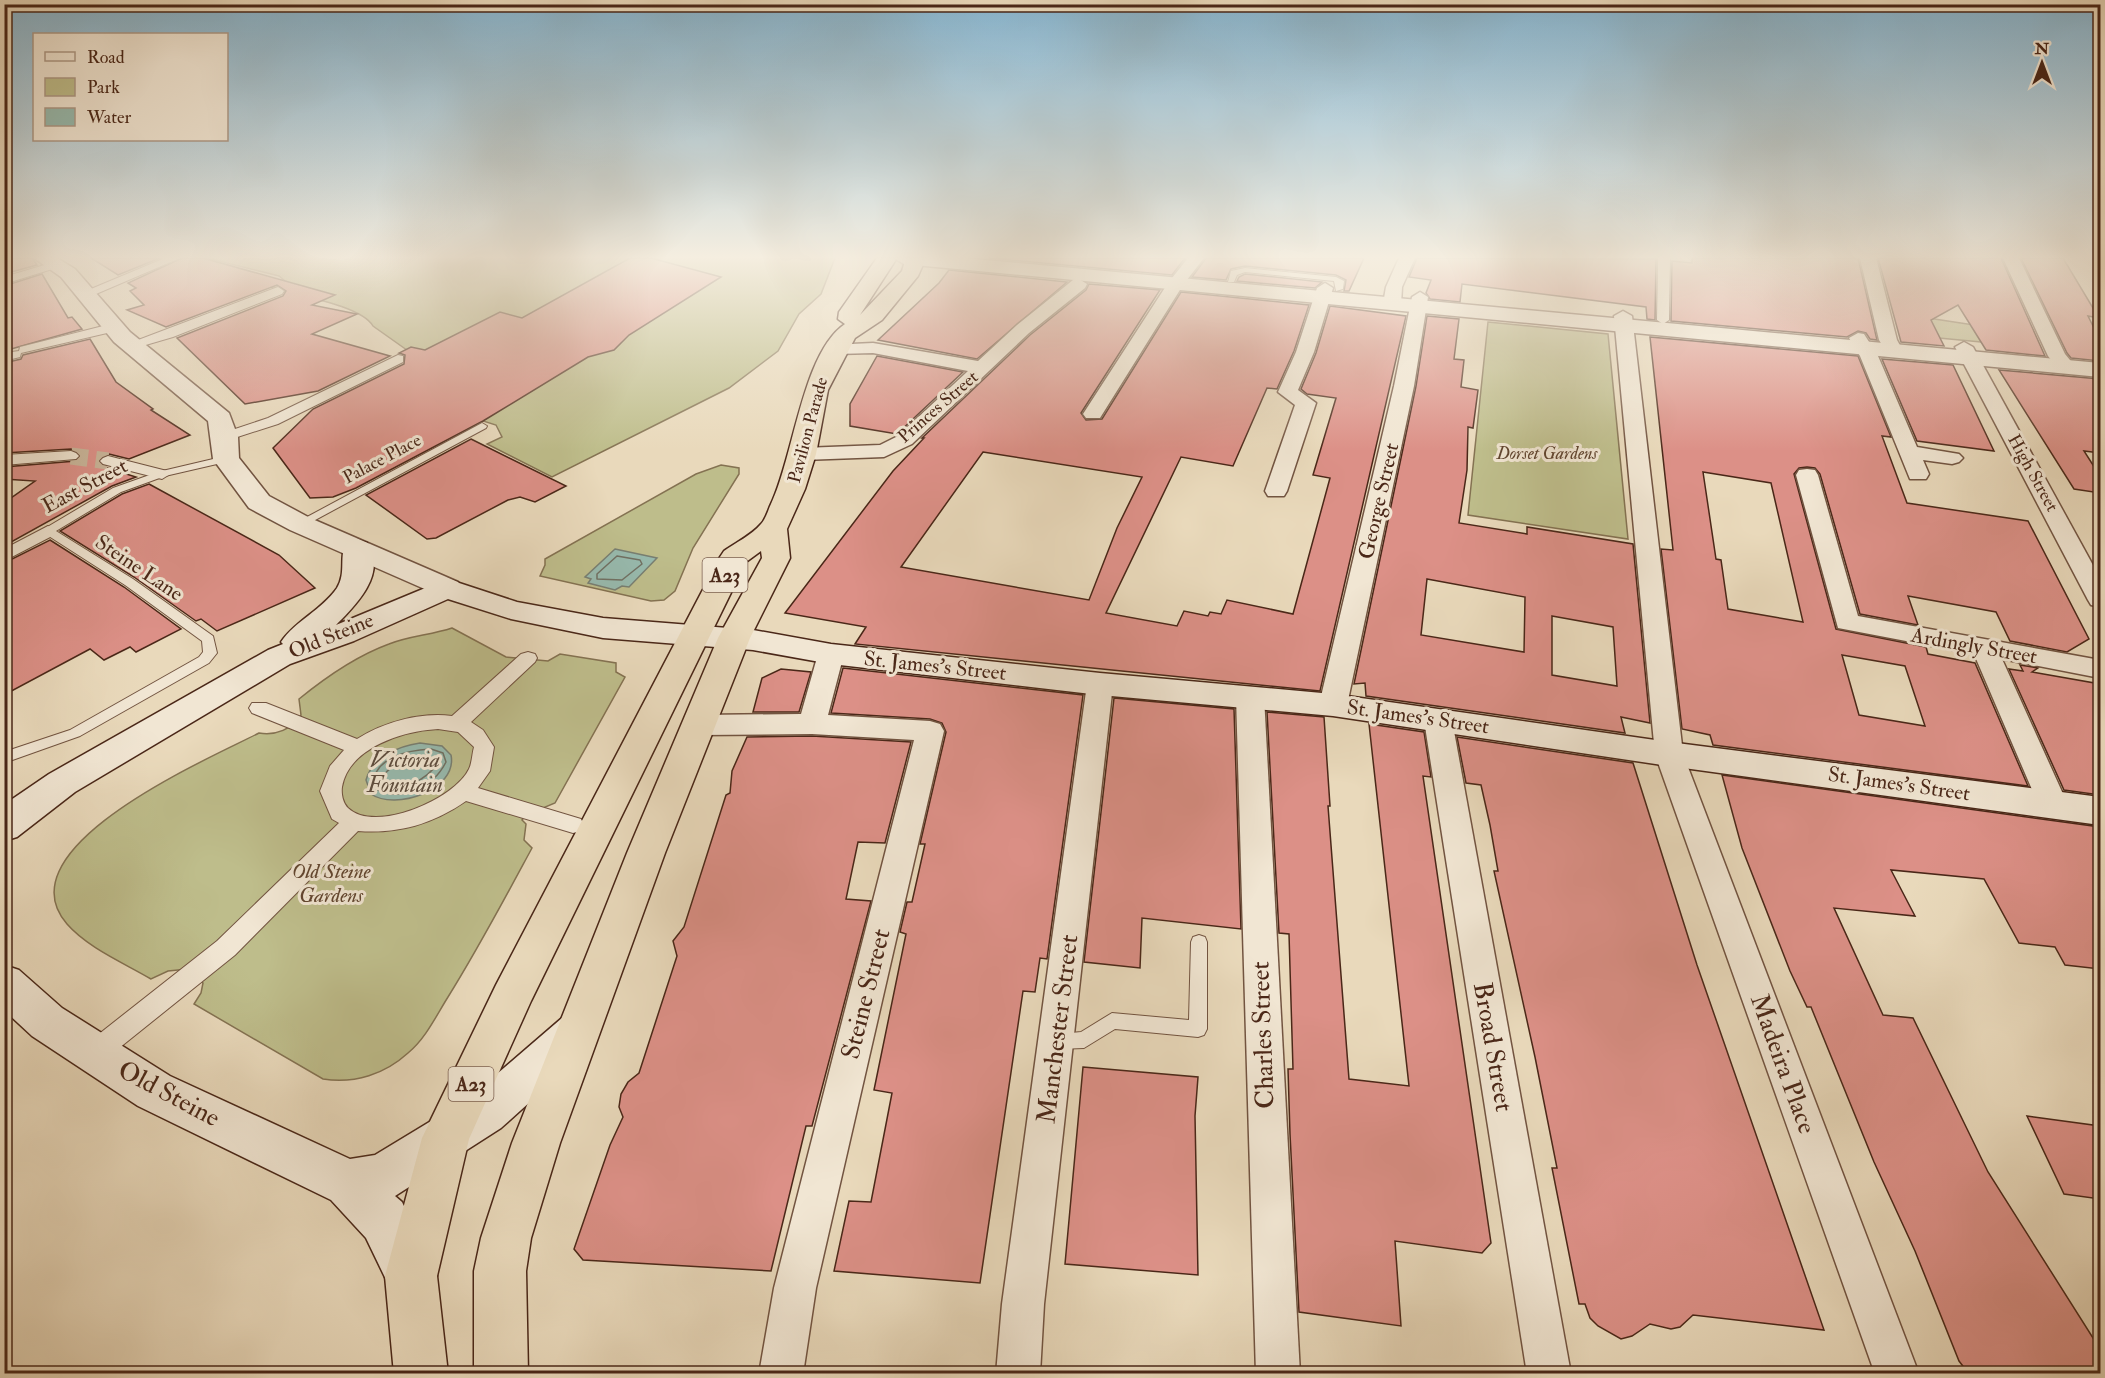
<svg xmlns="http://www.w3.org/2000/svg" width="2105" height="1378" viewBox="0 0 2105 1378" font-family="'IM FELL Double Pica',serif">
<rect width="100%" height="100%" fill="#e9d9bb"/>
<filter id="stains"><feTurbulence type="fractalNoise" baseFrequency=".00333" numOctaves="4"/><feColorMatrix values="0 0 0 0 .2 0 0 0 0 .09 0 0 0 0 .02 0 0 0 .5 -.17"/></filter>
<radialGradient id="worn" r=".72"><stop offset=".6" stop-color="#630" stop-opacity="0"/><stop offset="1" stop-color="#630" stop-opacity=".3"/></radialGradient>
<g fill="#bebd8b" stroke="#847252" stroke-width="1.5">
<path d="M207,258H835L821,294L799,314L778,351L729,388L552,477L487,444L502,437L496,425L380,388L428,365L373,326C361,305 295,295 270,287L285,281L279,276Z"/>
<polygon points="1908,315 2020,332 2002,344 1939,338"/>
<polygon points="1488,322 1608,334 1628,539 1468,515"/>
<polygon points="721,465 739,468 739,474 693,548 675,591 664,600 651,601 540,576 545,565 545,559 696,474"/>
<path d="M452,628L506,657L548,661L560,654L616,663V672L625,677L555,803L526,815L522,820L526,824L524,840L532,848C505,898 478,949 448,997C436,1016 426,1038 408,1053C385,1074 355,1084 323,1079L194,1004L201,993L203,983L188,969L168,971L151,979C124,963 88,948 67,924C0,847 213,757 259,733C276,736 292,729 301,715L299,699C326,677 356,656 389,644C409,636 431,635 452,628Z"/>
</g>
<g fill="#97baae" stroke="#787f72" stroke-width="1.5">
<polygon points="615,549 657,558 629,587 622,586 615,590 588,583 591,579 585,577"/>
<path d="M420,743L442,746L451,755C458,790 395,811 371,794L366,780C372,757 399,746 420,743Z"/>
</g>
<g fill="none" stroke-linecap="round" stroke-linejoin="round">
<g stroke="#707063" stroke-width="1.5">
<polygon points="617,556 640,560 642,564 622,580 597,579 597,574"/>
<path d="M431,749L443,753L446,762C433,788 399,804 373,787C372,758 407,750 431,749Z"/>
<path d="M426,756L437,759L438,762C426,782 402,791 380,783C387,764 407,757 426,756Z"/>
</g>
</g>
<g fill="#dc9087" stroke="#4a2718" stroke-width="1.5" fill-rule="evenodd">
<polygon points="4,258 32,258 37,265 4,274"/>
<polygon points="91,258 160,258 118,275"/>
<polygon points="182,258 203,258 335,295 312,305 357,314 312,334 390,356 318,391 245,404 177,338 283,296 286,291 277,285 166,327 127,310 144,305 130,291 136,288 128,283"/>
<polygon points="630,258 651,258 721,277 629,335 614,350 588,357 483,421 356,488 333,497 310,498 273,448 313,409 404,364 405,355 399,353 411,347 425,350 500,312 522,318"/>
<polygon points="989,258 1185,258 1172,275"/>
<polygon points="1206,258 1364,258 1349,291 1344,291 1346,280 1336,275 1245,266 1231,269 1226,280 1192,277"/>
<polygon points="1417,258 1656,259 1655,320 1647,319 1646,307 1462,284 1460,302 1430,299 1426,293 1431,280 1409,277"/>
<polygon points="1692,258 1858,258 1877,340 1870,339 1866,333 1858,331 1847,337 1671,321 1672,261 1692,263"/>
<polygon points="1878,258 2001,258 2045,356 1986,350 1958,305 1931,320 1944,346 1901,342"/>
<polygon points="2021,258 2063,258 2099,318 2088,316 2100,340 2100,361 2071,358 2067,353"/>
<polygon points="949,270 1067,282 977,359 878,340 939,283"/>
<polygon points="42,274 68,318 72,317 82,329 4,351 4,286"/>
<polygon points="1245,274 1322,282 1315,288 1237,281 1239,277"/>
<path d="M1089,284L1160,290L1081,413L1086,420L1102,419L1181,292L1309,305L1294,351L1277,389L1267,388L1233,466L1181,457L1106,613L1177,626L1184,611L1208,616L1210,612L1221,614L1227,600L1293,614L1330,478L1313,475L1336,398L1307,394L1301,389L1316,353L1330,306L1406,316L1320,691L855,644L866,627L785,613L893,471L924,438H922L1030,335L1086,290ZM983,452L1142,477L1117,528L1089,600L901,567Z"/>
<path d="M1427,316L1459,319L1454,359L1464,360L1461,387L1478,390L1473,428L1468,427L1467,470L1459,523L1527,534V527L1633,544L1650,723L1621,717L1625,733L1366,696L1365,683L1354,684L1416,386ZM1427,579L1525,597L1524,652L1421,635ZM1552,616L1613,627L1617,686L1552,675Z"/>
<path d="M1650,337L1858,356L1891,437L1882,436L1907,503L2028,521L2089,639L2067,652L2010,641L1996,612L1908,596L1918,625L1860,614L1820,474L1815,468L1807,467L1799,468L1794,474L1836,629L1926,647L1928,654L1975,663L2028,786L1713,745L1710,735L1682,729L1661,549L1673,550ZM1703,472L1771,483L1803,622L1728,609L1721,560L1716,559ZM1842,655L1905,666L1925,726L1859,715Z"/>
<polygon points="90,339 116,382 153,409 151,410 190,435 129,459 109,454 102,456 98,461 101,466 136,477 112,486 4,546 4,503 35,481 4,479 4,467 76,461 81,456 71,449 4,453 4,363 21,359 23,355"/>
<polygon points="877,356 963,372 897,434 850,426 850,404"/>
<polygon points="1882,359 1953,365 1994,451 1917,441"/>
<polygon points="1999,370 2100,379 2100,453 2084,451 2100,476 2100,493 2074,489"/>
<polygon points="471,439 566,486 535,502 520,497 508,500 436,538 427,539 366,495"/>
<polygon points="149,484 279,555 315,588 217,631 201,619 196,621 134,577 60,531 122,494"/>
<polygon points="50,540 124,587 181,629 136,652 130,647 104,660 90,649 4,695 4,563"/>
<polygon points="2020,665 2038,668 2032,672 2100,684 2100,795 2064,790 2009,669 2023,671"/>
<polygon points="843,668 1083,695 1047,959 1040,958 1035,992 1023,991 980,1283 834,1271 849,1201 871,1202 892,1093 874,1090 906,934 900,932 907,902 912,902 925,844 920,844 946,732 942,723 930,719 831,713"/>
<polygon points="781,669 811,672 799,712 753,712 762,678"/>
<polygon points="1114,698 1234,709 1241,929 1142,918 1140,968 1084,962"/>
<polygon points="1267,712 1324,717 1330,806 1328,806 1349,1079 1409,1086 1369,724 1424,732 1431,777 1423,776 1491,1243 1482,1253 1395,1241 1401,1326 1299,1312 1290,1134 1288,1069 1293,1069 1289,934 1279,933"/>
<polygon points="812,736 911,742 885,843 858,842 846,899 871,901 812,1126 806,1126 771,1271 583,1260 574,1249 610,1145 623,1117 619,1107 621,1094 628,1082 639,1073 677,956 673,941 684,927 726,795 730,793 732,771 747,737"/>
<polygon points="1457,737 1633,763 1697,965 1824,1330 1693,1315 1680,1327 1671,1329 1650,1324 1632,1336 1621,1339 1598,1326 1590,1318 1585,1304 1579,1304 1552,1168 1557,1168 1535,1057 1494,871 1498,871 1490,825 1481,785 1466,783"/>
<polygon points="1722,775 2100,827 2100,969 2065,965 2055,947 2019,943 1984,879 1891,870 1915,916 1834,908 1883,1015 1913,1018 1988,1172 2100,1349 2100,1374 1969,1374 1959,1361 1915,1251 1874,1162 1811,1007 1807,1007 1790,971 1742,848"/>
<polygon points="1083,1067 1198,1077 1195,1116 1198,1275 1065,1264"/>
<polygon points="2027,1116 2100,1126 2100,1199 2064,1194"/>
</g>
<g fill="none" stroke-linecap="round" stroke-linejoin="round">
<polyline stroke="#c9b59a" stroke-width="17" stroke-dasharray="17 8" stroke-linecap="butt" points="71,456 108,461"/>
<defs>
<g id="service">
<polygon points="1245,268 1336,277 1344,281 1343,289 1336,291 1334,281 1245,272 1237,275 1234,282 1228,282 1231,271"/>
<polygon points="482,423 487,426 486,428 304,526 296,526 294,524"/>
<polygon points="226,456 230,457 230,461 165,476 121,492 56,531 133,579 213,636 217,653 209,663 80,736 4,763 4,752 70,730 199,657 203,652 202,641 125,585 44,533 44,529 113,488 158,472"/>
<polygon points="1199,935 1205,937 1207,942 1207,1029 1204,1035 1198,1037 1115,1029 1084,1048 1057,1049 1051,1047 1048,1041 1051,1035 1081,1032 1112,1013 1189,1020 1191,942 1193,937"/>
</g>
<g id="pedestrian">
<polygon points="165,258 180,258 89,297 79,294"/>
<polygon points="1658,258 1670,258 1669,320 1663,324 1657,320"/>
<polygon points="58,261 64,264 62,266 4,284 4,277"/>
<polygon points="278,287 284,291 282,294 173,337 132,349 125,345"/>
<polygon points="115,323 121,327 120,330 21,353 20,357 4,361 4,353 19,351 20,347"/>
<polygon points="398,355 403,356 403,362 278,424 225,441 218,437 220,434 268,418"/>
<polygon points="71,451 76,453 79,456 76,459 4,465 4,455"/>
<polygon points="108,456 167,471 170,474 162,479 103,464 100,461 103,458"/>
<polygon points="48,526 56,531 54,535 4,561 4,549"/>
<path d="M528,652L535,654L537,658L535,662L471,722L483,730L494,747L490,771L478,788L581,819L584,825L581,831L573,833L466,801C433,824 399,834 358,831L235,955L103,1061L94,1065L85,1061L81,1053L85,1045L217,941L339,823L332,819L320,791L330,766L344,750L252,713L249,708L252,703H266L357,739C384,722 420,712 452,716L521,654ZM438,729L458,732L474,747C472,754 472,763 469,769C455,799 375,834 348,808C343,803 341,794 342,787C349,747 404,731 438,729Z"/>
</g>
<g id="minor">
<polygon points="1188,258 1204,258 1183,285 1100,418 1086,418 1083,414 1168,283"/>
<polygon points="1399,258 1415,258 1402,287 1401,304 1392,309 1383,304 1386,287"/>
<polygon points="1860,258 1876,258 1897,340 1902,349 1899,353 1887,353 1879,340"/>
<polygon points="2003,258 2019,258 2065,354 2075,366 2073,370 2059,370 2048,356"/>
<polygon points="1079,279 1087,284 1085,288 1029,333 912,444 884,457 803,460 796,458 793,454 796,450 803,448 880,445 898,436 968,371 873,353 836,354 827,349 830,345 873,343 978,361 1017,325 1073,280"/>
<polygon points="1325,283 1333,288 1314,352 1298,390 1316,403 1287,491 1284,496 1268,496 1265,491 1295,405 1278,392 1296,352 1317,288"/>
<polygon points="1420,292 1428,297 1414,386 1347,705 1343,712 1333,714 1323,712 1319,705 1394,386 1412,297"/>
<polygon points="1623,311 1632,316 1683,754 1919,1374 1875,1374 1655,754 1614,316"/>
<polygon points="1858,333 1864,334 1878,356 1917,447 1959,454 1963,458 1959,462 1952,464 1923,460 1929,474 1926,479 1910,479 1860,356 1849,338"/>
<polygon points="1964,342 1973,347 2100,578 2100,607 2091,605 2088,600 1955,347"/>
<polygon points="1807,469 1815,470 1818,475 1858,616 2100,660 2100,678 2002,659 2068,805 2064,813 2053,816 2042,813 1974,654 1838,628 1796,475 1799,470"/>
<polygon points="831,646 840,648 844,654 828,715 930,721 940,724 944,731 816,1288 803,1374 759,1374 774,1288 914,740 812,734 700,735 690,732 686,725 690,718 700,715 801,714 818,654 822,648"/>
<polygon points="1100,675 1110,678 1113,684 1044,1304 1040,1374 996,1374 1002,1304 1087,684 1090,678"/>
<polygon points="1250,687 1260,690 1264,696 1300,1374 1256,1374 1236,696 1240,690"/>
<polygon points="1438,710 1448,713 1452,720 1571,1374 1527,1374 1424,720 1428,713"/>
</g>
<g id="tertiary">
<polygon points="34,258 57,258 75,269 130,332 229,413 238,437 239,458 269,496 310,518 458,582 462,588 458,594 447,597 436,594 290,530 249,508 213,459 208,421 114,342 61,277"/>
<polygon points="894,258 964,258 2100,363 2100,377 904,264"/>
</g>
<g id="secondary">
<path d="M357,540L367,543C388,573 356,605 336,625L447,579L517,602L603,618L753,630L831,644L1100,673L1333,694L1669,742L2100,797V825L1669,766L1333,716L1100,695L831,664L753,650L603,638L511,619L448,599L354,641L290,664L75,792L17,837L4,841L5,804L49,774L268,650L283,644L281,642C295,621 322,610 337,588C347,572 338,555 347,543Z"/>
<polygon points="4,965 19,970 62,1008 170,1076 350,1159 375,1155 469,1098 562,1018 577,1013 592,1018 599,1032 592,1046 501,1128 395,1196 402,1202 437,1276 429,1294 411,1302 393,1294 366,1238 331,1200 138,1106 32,1036 4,1010"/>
</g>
<path id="trunk" d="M877,258H897L860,315L902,271L906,258H926L918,276L882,320L855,338L828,390L816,454L805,489L787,529L790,558L750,638L665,853L560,1143L531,1238L526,1271L528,1374H474V1271L481,1238L512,1143L627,853L718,638L762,558L761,551L746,562L531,1001L469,1139L437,1276L448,1374H394L385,1276L422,1138L496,985L720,557L724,551C735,543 752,535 761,524C766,519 768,510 771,504C794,457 802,353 845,324L838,319L839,312Z"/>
</defs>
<use href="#service" stroke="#725441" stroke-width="2"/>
<use href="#pedestrian" stroke="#725441" stroke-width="2"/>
<use href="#minor" stroke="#725441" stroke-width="3"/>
<use href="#tertiary" stroke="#725441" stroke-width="3"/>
<use href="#secondary" stroke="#4a2718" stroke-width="3"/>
<use href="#trunk" stroke="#4a2718" stroke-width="3"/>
<use href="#service" fill="#f1e6d3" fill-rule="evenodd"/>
<use href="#pedestrian" fill="#f1e6d3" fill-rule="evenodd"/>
<use href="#minor" fill="#f1e6d3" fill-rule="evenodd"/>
<use href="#tertiary" fill="#f1e6d3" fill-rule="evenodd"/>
<use href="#secondary" fill="#f1e6d3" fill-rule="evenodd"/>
<use href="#trunk" fill="#e9d9bb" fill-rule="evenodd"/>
</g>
<linearGradient id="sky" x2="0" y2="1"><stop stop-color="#87b6d1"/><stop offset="0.57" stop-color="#f5eee0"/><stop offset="1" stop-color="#f5eee0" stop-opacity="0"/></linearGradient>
<rect width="2105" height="451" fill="url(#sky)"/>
<g text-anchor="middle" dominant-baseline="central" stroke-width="6" stroke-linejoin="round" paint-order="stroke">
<g font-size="18" fill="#4a2718" stroke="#f1e6d3">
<text transform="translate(938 407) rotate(-41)">Princes Street</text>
<text transform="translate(808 430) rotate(-75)">Pavilion Parade</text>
<text transform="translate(382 459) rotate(-28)">Palace Place</text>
<text transform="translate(2033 473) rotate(61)">High Street</text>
</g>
<g font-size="18" font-style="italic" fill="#61452f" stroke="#f1e6d3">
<text x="1547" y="453">Dorset Gardens</text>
</g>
<g fill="#f1e6d3" stroke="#7c6050" stroke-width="1.5">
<rect x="702.5" y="558" width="45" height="34" rx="4.5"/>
<rect x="448.5" y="1067" width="45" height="34" rx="4.5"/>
</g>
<g font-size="20" font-weight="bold" fill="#4a2718">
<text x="725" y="575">A23</text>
<text x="471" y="1084">A23</text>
</g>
<g font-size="21" fill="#4a2718" stroke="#f1e6d3">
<text transform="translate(85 486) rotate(-28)">East Street</text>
<text transform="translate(1379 501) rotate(-77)">George Street</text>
<text transform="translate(139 568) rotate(34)">Steine Lane</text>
<text transform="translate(331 636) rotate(-22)">Old Steine</text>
<text transform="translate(1974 646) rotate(10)">Ardingly Street</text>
<text transform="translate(935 666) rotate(6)">St. James's Street</text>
<text transform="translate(1418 717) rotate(8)">St. James's Street</text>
<text transform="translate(1899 784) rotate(8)">St. James's Street</text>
</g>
<g font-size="21" font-style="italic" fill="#61452f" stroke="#f1e6d3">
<text x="331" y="871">Old Steine<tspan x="331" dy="24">Gardens</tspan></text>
</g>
<g font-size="22" font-style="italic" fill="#5d4c3e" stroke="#f1e6d3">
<text x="405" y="760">Victoria<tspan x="405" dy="25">Fountain</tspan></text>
</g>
<g font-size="26" fill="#4a2718" stroke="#f1e6d3">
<text transform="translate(866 994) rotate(-76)">Steine Street</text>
<text transform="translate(1058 1029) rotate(-83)">Manchester Street</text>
<text transform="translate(1263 1035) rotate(-92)">Charles Street</text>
<text transform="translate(1493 1047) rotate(80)">Broad Street</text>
<text transform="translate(1783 1064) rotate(70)">Madeira Place</text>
<text transform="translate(169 1094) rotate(28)">Old Steine</text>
</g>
</g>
<rect width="2105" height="1378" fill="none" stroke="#e9d9bb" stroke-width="24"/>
<rect x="6" y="6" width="2093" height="1366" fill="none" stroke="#4a2718" stroke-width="3"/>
<rect x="12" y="12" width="2081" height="1354" fill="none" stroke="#4a2718" stroke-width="1.5"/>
<rect x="33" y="33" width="195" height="108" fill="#f1e6d3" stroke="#ae9a88" stroke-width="1.5"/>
<rect x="45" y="52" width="30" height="9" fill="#f1e6d3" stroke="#ae9a88" stroke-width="1.5"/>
<text x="87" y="63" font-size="18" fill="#4a2718">Road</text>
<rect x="45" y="78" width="30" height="18" fill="#bebd8b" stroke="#ae9a88" stroke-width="1.5"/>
<text x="87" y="93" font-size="18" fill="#4a2718">Park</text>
<rect x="45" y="108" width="30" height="18" fill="#97baae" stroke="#ae9a88" stroke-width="1.5"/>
<text x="87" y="123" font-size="18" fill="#4a2718">Water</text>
<g transform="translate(2042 63)" stroke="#f1e6d3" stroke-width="4.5" paint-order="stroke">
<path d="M0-4.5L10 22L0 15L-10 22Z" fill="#4a2718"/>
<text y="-9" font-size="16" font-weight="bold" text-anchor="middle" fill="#4a2718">N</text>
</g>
<rect width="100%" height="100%" filter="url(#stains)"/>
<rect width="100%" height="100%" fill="url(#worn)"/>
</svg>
